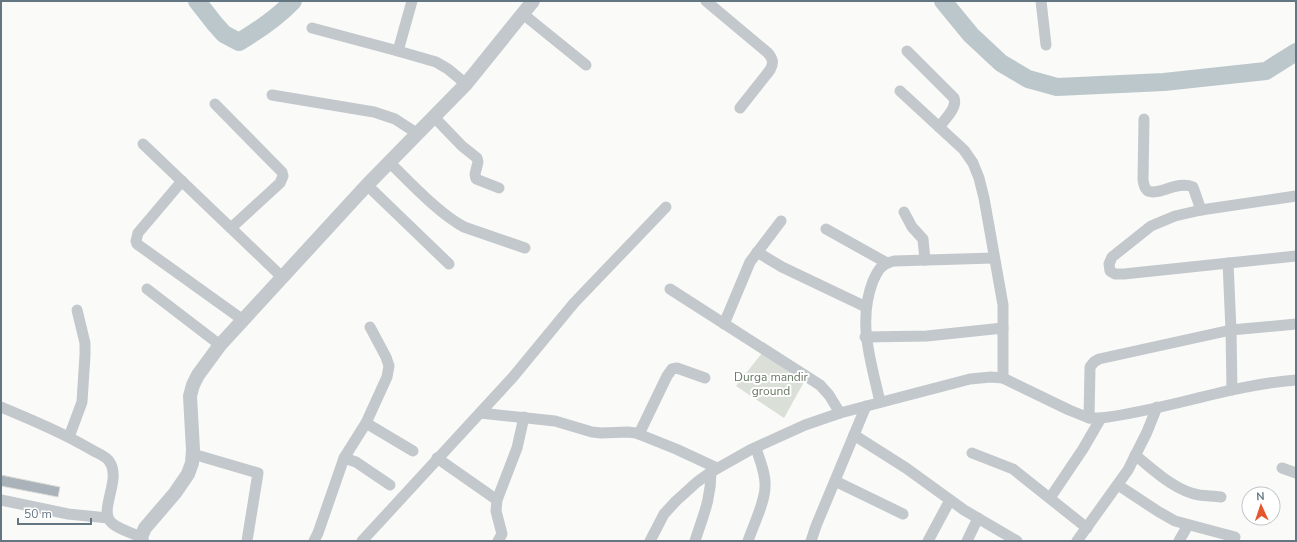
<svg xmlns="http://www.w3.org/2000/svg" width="1297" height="542" viewBox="0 0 1297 542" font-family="'Nunito Sans',sans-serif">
<rect width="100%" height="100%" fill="#fafaf8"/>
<polygon fill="#dadfd7" points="762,353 804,382 784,418 736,386"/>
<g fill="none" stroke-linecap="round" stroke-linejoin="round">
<g stroke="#bbc7cb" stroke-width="18">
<path d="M197,1L215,24L224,34L239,42C259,30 277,18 293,1"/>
<polyline points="943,1 971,35 1001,63 1028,79 1057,87 1164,82 1266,71 1296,52"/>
</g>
</g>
<polygon fill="#aab3b9" stroke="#dcdcda" points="1,475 60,487 58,497 1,486"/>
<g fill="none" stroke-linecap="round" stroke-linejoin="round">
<g stroke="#c3c8cc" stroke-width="11">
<path d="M706,1L768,53C773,59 774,63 770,70L740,108"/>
<polyline points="1041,1 1046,45"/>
<polyline points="523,14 586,65"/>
<polyline points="312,28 398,51 436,62 448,69 466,84"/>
<polyline points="398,51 412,1"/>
<path d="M907,51L954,98C958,108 944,120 939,127"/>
<polyline points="900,91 964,150 973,163 979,178 984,198 1003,305 1003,378"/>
<polyline points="272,95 374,112 395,119 418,134"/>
<polyline points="215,104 282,172 283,176 280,183 231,228"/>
<polyline points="434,117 462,146 477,158 478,162 475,174 476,179 499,188"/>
<path d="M1144,119L1143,180C1144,184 1144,189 1148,191C1159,196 1177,180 1193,187L1201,210"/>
<polyline points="143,144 282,277"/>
<path d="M389,162C410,182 439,214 464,227L525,248"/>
<polyline points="182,181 138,233 136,241 137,244 243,320"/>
<polyline points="367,185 449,264"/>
<polyline points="1296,196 1201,210 1175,216 1151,226 1112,257 1109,264 1110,271 1115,274 1124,274 1296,256"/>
<polyline points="904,212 912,227 923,239 925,260"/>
<polyline points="826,229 887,263"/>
<polyline points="757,252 782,267 866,307"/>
<polyline points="1228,263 1231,330 1232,390"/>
<polyline points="147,289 220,345"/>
<polyline points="670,289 820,385 829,395 840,413"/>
<polyline points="724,324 750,262 781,221"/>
<polyline points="865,337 927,336 1003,328"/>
<path d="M880,402C871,361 857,322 873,281C878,270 881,264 894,261L994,258"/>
<path d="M1,407C32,420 63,433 92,450C97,453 106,456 109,461C123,480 96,512 113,524C121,530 132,533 141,537"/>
<polyline points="480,413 555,421 592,432 601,433 628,432 636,433 676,449 717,468"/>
<polyline points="1089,418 1090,367 1094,362 1099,359 1231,330 1296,324"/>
<polyline points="366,423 413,451"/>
<polyline points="639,434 667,376 672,369 677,368 705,378"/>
<polyline points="854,435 906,468 964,510 1017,541"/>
<polyline points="69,437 82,402 85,355 85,343 77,310"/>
<polyline points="972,453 1013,469 1087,528"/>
<polyline points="193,454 258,473 247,541"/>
<path d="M1135,455C1154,470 1175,491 1199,495C1207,496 1214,496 1221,497"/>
<polyline points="344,458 356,462 390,485"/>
<polyline points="437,458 497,500"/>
<polyline points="1282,468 1296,473"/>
<polyline points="835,481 903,514"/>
<polyline points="1118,485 1159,512 1175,521 1235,537"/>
<polyline points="1050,498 1083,449 1101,418"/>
<polyline points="1,500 68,514 108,518"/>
<polyline points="314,541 318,533 344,458 366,423 387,377 389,366 386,357 370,327"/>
<polyline points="362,541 513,377 574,303 666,207"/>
<polyline points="498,541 502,534 496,511 497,500 517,448 524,417"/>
<path d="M650,541L664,514L676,501L697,482L711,472L750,450L805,425L840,413L970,379L991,377L1003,378L1069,410L1089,418H1101C1167,410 1230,385 1296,380"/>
<path d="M695,541C703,516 711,499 711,472"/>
<path d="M748,541C753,526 765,502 765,487C766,474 760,461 756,448"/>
<polyline points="811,541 816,526 866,406"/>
<polyline points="928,541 950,500"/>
<polyline points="967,541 978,518"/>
<polyline points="1077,541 1128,470 1147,432 1157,407"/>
<polyline points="1179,541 1188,525"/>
</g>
<polyline stroke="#c3c8cc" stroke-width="14" points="142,541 141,537 145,528 175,493 188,474 192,463 193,450 190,396 193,385 198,375 220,345 367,185 466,84 533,1"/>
</g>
<g text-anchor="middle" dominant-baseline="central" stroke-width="4" stroke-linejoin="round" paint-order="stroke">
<g font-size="12" fill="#687a64" stroke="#fff">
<text x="771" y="377">Durga mandir<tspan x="771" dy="14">ground</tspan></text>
</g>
</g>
<rect width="1297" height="542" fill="none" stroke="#657683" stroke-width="4"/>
<g transform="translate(1261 506) rotate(357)"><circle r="19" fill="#ffffff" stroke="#c1c8cd"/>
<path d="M0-3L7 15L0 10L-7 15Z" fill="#e4572e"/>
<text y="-6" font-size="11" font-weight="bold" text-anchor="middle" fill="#657683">N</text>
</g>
<path d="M18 518v6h73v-6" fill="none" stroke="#657683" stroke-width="2"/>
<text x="24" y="518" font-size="12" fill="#657683" stroke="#ffffff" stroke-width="3" paint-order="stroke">50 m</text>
</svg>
